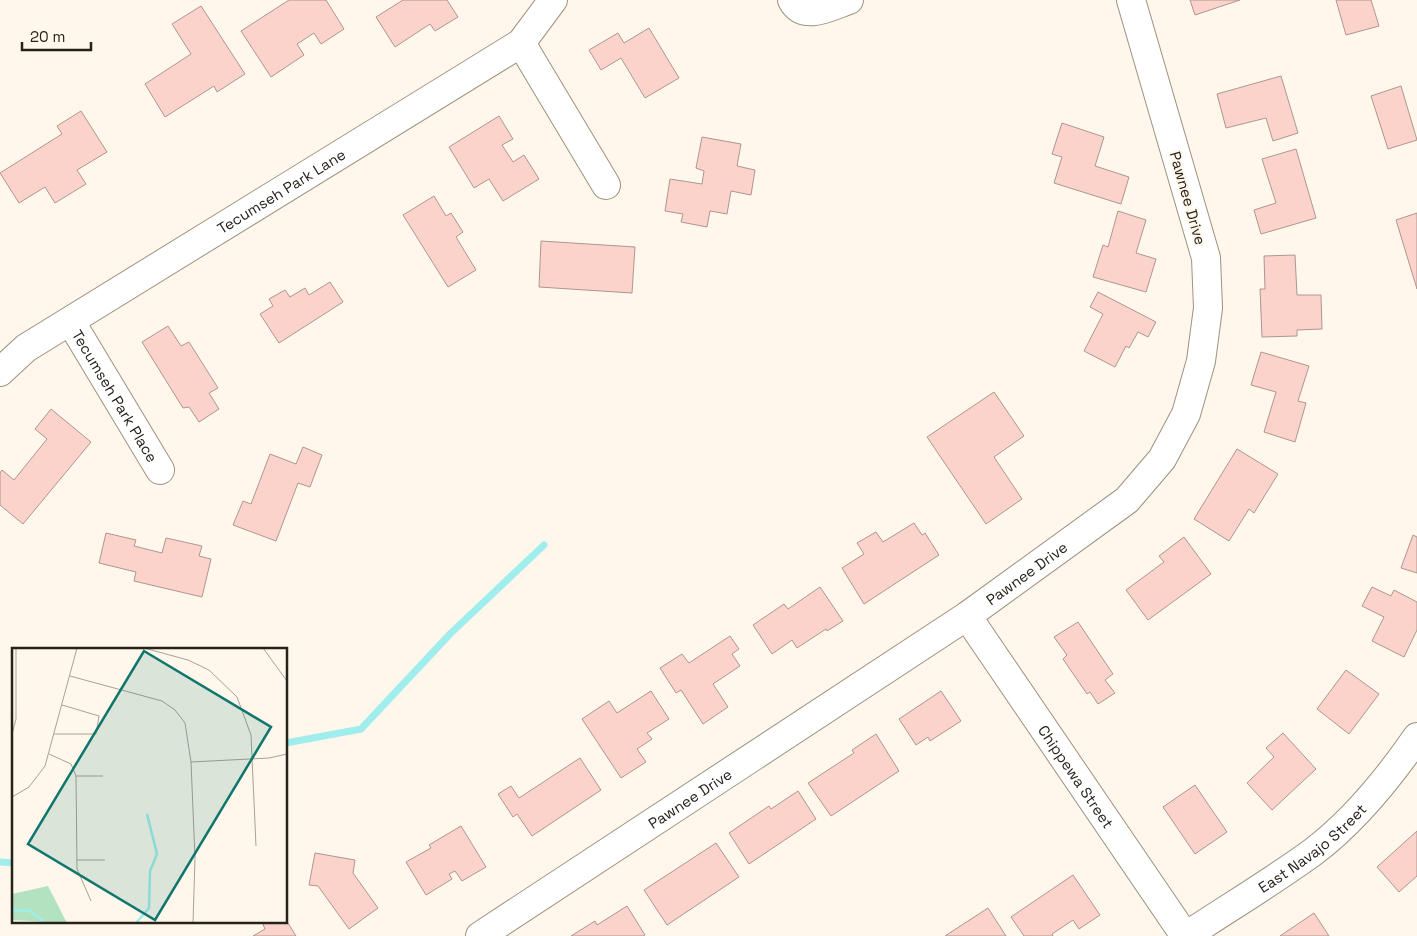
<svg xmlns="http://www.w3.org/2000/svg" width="1417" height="936" viewBox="0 0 1417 936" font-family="'Space Grotesk',sans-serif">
<rect width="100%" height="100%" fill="#fff7eb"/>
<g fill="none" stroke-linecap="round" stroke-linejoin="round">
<g stroke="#9feded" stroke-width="7">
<polyline points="286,743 361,729 450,634 544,545"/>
<polyline points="0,862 14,863"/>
</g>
</g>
<g fill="#fbd3ca" stroke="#ae9690">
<polygon points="289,0 326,0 344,29 321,44 314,33 297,44 304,55 271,77 241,31"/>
<polygon points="403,0 447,0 458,17 435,31 430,24 395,47 376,17"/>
<polygon points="1190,0 1240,0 1195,15"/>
<polygon points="1336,0 1371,0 1379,26 1346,35"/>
<polygon points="201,6 245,74 217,92 214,86 165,117 145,84 191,54 172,24"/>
<polygon points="649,28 679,78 645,98 621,58 601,70 589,50 618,33 624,43"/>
<polygon points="1281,76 1298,133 1273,141 1266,118 1226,128 1217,94"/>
<polygon points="1401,86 1417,140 1388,149 1371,96"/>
<polygon points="81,111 107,152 77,170 86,184 55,203 45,187 19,203 0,173 62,134 57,126"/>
<polygon points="499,116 513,139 502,145 513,162 524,155 539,179 503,201 489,179 474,188 449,147"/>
<polygon points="1062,123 1104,137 1095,166 1129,177 1121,204 1054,183 1062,157 1052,154"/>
<polygon points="702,137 741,144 737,166 755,170 751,195 731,191 727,214 710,211 707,227 681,222 683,214 665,211 670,179 702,184 704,171 696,168"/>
<polygon points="1296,149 1316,218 1261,234 1254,210 1276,203 1262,159"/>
<polygon points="434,196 446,216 451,213 463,232 456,237 476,270 448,287 403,215"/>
<polygon points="1118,211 1146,220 1136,253 1156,259 1146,292 1093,277 1103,245 1108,247"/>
<polygon points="1417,213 1417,289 1396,220"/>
<polygon points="541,241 635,247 632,293 539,287"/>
<polygon points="1295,255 1297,295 1321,295 1322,329 1297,330 1297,336 1262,337 1260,289 1265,289 1264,256"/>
<polygon points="330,282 343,302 279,343 260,314 273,306 269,299 285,290 290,297 305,288 309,295"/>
<polygon points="1098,292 1156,322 1148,337 1138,332 1129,348 1126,346 1115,367 1084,351 1103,314 1090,307"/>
<polygon points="168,326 181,346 189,342 218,388 209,393 219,409 199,422 189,407 183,408 142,342"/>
<polygon points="1261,352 1309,366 1298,401 1306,403 1295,442 1264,432 1276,392 1251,385"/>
<polygon points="994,392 1024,436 994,457 1022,499 986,524 927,437"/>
<polygon points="51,409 91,442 23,524 0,505 0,473 2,470 14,480 47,439 35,429"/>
<polygon points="303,447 322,455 310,487 298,483 276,541 233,525 243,501 251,504 270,454 296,464"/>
<polygon points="1237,449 1278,474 1254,513 1249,509 1229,541 1194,519"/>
<polygon points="914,523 922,535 925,533 939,555 864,604 842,568 864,554 857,543 876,532 883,542"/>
<polygon points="106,533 136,540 134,546 162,553 166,538 202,546 199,556 211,559 202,597 134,581 136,572 99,563"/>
<polygon points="1413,535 1417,537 1417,573 1401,568"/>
<polygon points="1184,537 1211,574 1148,620 1126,590 1164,562 1159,556"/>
<polygon points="820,587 843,621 827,631 826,629 797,648 792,640 772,654 753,625 784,604 788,609"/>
<polygon points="1372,587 1391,596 1394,590 1417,602 1417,630 1404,657 1372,641 1384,617 1362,606"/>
<polygon points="1078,622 1113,674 1105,680 1115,693 1098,704 1090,692 1087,694 1063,659 1067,655 1054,637"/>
<polygon points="730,636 739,649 732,654 740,666 713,684 728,707 703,724 681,690 676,693 660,668 682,654 689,663"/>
<polygon points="1346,670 1379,694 1349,734 1317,709"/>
<polygon points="651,691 669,719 647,733 652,739 637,749 646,762 621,778 582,719 609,701 617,713"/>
<polygon points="941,691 961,721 930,741 928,737 916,745 899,719"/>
<polygon points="1283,733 1316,769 1272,810 1247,783 1274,757 1266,748"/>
<polygon points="876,734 899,771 831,816 808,783 854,753 852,750"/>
<polygon points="580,758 601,790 532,836 517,814 513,817 498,794 511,786 519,798"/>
<polygon points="1195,785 1227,832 1195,854 1163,807"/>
<polygon points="798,791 816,819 749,864 729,833 769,806 771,809"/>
<polygon points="461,826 486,867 462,881 455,871 449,874 452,879 426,895 406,862 431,848 429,845"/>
<polygon points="1417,831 1417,876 1399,892 1377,867"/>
<polygon points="716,843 739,877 667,925 644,890"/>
<polygon points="315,853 355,860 353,873 378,908 349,929 318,886 309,885"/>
<polygon points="1073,875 1100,915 1079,929 1073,920 1052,934 1053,936 1024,936 1011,917"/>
<polygon points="627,906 645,935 643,936 571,936 595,921 597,925"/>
<polygon points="988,908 1006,936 945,936"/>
<polygon points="1314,913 1329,936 1280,936"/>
<polygon points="286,920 296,936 253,936 265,929 262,922 286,922"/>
</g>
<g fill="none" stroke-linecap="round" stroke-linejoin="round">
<defs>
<g id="minor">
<path d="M792,0C804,22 831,6 849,0"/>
<polyline points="521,43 606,185"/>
<path id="s1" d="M71,322L160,470"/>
<path id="s2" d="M0,372L26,348L521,43L553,0"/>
<path id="s3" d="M967,616L1185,936"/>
<path id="s4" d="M480,936L967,616L1127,500L1162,459L1186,414L1201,361L1208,308L1206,258L1131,0"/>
<path id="s5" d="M1186,936C1228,908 1272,882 1313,852C1354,821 1388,779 1417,737"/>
</g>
</defs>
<use href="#minor" stroke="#9e917f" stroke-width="30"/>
<use href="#minor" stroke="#fff" stroke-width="28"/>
</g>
<g text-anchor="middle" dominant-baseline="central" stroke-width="4" stroke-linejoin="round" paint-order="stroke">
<g font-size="15" fill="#26211a" stroke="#fff7eb">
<text stroke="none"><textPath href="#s2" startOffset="335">Tecumseh Park Lane</textPath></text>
<text transform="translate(1188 198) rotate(74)">Pawnee Drive</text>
<text stroke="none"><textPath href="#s1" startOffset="86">Tecumseh Park Place</textPath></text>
<text stroke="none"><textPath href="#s4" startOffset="656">Pawnee Drive</textPath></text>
<text stroke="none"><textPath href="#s3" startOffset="194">Chippewa Street</textPath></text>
<text stroke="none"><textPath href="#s4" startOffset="251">Pawnee Drive</textPath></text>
<text stroke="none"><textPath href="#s5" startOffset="154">East Navajo Street</textPath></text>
</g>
</g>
<g transform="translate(12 648)">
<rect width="275" height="275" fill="#fff7eb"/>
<path d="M36,238L55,275L0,272V246Z" fill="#b3e2c0"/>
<path fill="none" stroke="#9feded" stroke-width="2.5" d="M0,262L18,263L34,275M124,275L137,260L138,223L145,206L135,166"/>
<path fill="none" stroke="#a8a197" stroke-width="1" d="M132,0L176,12L197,22L225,49L239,87L244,198M251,0L275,33M58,28L150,53L163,62L173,75L179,114L183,210L181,275M0,86L4,71V0M42,86H84L87,68L50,57M37,106L59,116L64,128L65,221L79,253M179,114L257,110L275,106M64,128H91M0,149L17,139L33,118L65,0M65,212H93"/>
<path fill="#0f766e" fill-opacity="0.15" stroke="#0f766e" stroke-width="2.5" d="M132,3L259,79L143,272L16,196Z"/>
<rect width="275" height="275" fill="none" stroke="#26211a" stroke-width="2.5"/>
</g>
<path d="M22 42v8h69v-8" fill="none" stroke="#26211a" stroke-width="2.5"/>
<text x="30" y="42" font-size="15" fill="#26211a" stroke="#fff7eb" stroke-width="4" paint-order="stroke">20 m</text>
</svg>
